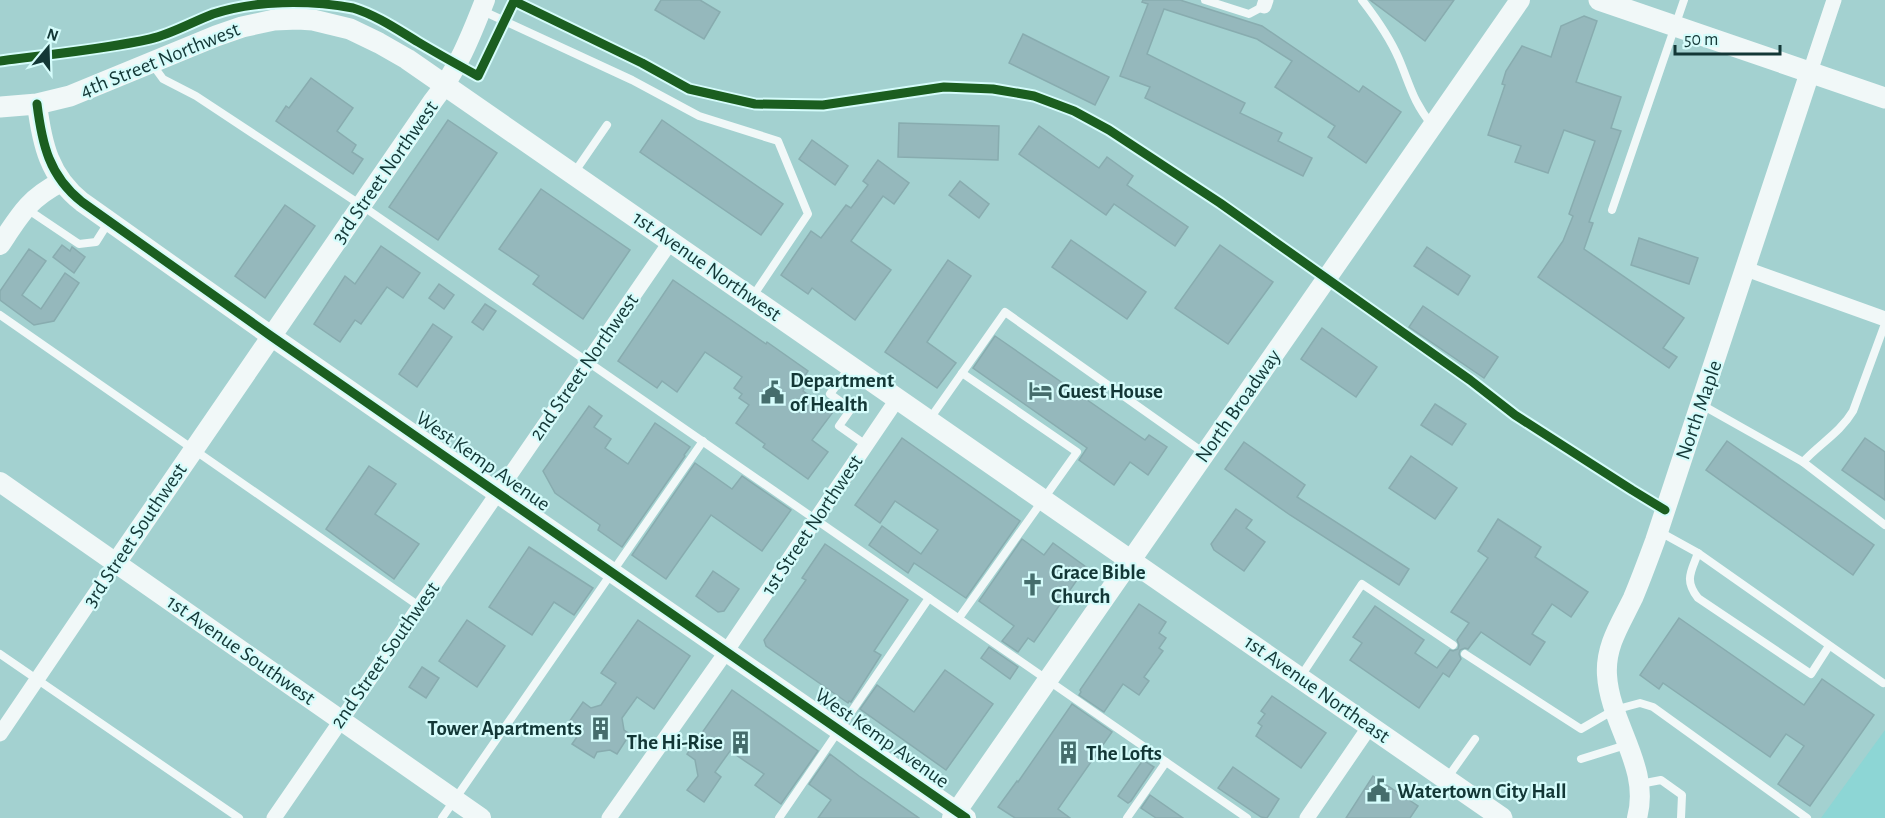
<svg xmlns="http://www.w3.org/2000/svg" width="1885" height="818" viewBox="0 0 1885 818" font-family="'Alegreya Sans',sans-serif">
<rect width="100%" height="100%" fill="#a3d1d0"/>
<polygon fill="#8dd6d5" points="1885,730 1885,818 1821,818"/>
<g fill="#95b8bc" stroke="#88acaf" stroke-width="1.5">
<polygon points="661,0 700,0 720,12 704,39 655,10"/>
<polygon points="1143,0 1180,0 1262,26 1359,92 1363,86 1401,112 1366,163 1328,137 1335,126 1275,87 1292,61 1257,39 1164,9 1147,54 1245,103 1240,113 1282,133 1278,141 1312,158 1303,176 1145,98 1150,87 1120,76 1148,4 1142,2"/>
<polygon points="1370,0 1454,0 1425,41"/>
<polygon points="1584,16 1597,21 1576,82 1621,97 1611,128 1621,131 1589,222 1593,223 1584,249 1684,318 1663,348 1677,357 1669,368 1538,277 1563,241 1573,216 1569,214 1595,141 1564,130 1548,173 1515,162 1521,146 1488,135 1505,85 1502,84 1506,71 1522,46 1551,57 1561,26"/>
<polygon points="1023,34 1109,77 1095,105 1009,63"/>
<polygon points="311,78 353,108 337,131 356,145 352,152 363,159 353,174 276,121 286,106 289,108"/>
<polygon points="448,120 497,153 438,240 389,207"/>
<polygon points="662,120 783,204 761,235 640,152"/>
<polygon points="899,123 999,126 998,160 898,157"/>
<polygon points="1039,126 1099,168 1107,157 1133,176 1127,185 1188,227 1175,246 1114,204 1106,215 1019,154"/>
<polygon points="812,140 848,166 835,185 799,159"/>
<polygon points="878,160 909,183 894,204 883,196 851,241 891,270 855,320 812,288 808,294 781,275 811,231 821,238 846,205 851,208 868,185 863,181"/>
<polygon points="960,181 989,204 979,218 949,195"/>
<polygon points="541,189 630,250 583,319 533,284 539,276 499,249"/>
<polygon points="285,205 315,226 265,298 235,276"/>
<polygon points="1639,238 1698,258 1689,284 1631,265"/>
<polygon points="1071,240 1146,292 1127,319 1052,267"/>
<polygon points="62,245 70,251 72,247 85,257 74,273 53,257"/>
<polygon points="1220,245 1273,282 1228,344 1175,308"/>
<polygon points="381,246 420,273 403,298 387,287 361,324 355,320 340,342 314,324 345,276 355,284"/>
<polygon points="1427,247 1470,276 1458,295 1414,266"/>
<polygon points="29,249 46,261 22,295 41,309 65,273 79,283 54,321 34,325 0,300 0,291"/>
<polygon points="948,260 971,276 927,342 956,363 937,388 885,352"/>
<polygon points="673,280 766,344 767,342 808,371 799,385 804,389 803,391 833,412 812,440 828,452 808,479 763,447 765,444 736,423 749,405 739,398 742,394 734,388 742,377 705,352 677,392 662,381 657,388 618,361"/>
<polygon points="439,284 454,295 444,309 429,298"/>
<polygon points="485,304 496,311 483,330 472,322"/>
<polygon points="1423,306 1498,357 1484,378 1409,327"/>
<polygon points="433,324 452,337 417,387 399,374"/>
<polygon points="1322,328 1377,367 1356,397 1301,359"/>
<polygon points="995,336 1145,440 1149,435 1167,447 1148,475 1130,462 1114,485 1079,460 1087,448 973,368"/>
<polygon points="1435,404 1466,424 1452,445 1421,425"/>
<polygon points="589,406 602,416 594,427 611,439 605,448 628,464 655,423 690,447 684,455 685,456 622,547 598,530 600,525 555,493 543,471"/>
<polygon points="902,438 1020,521 966,598 914,563 908,573 869,545 882,526 921,554 938,530 895,501 880,523 855,505"/>
<polygon points="1865,438 1885,452 1885,500 1842,470"/>
<polygon points="1727,441 1874,545 1853,575 1706,470"/>
<polygon points="1244,442 1305,485 1297,497 1409,569 1399,585 1290,515 1225,469"/>
<polygon points="1411,456 1457,488 1435,519 1389,488"/>
<polygon points="695,463 732,489 742,476 791,510 762,551 711,515 666,579 632,555"/>
<polygon points="369,466 396,484 375,514 419,544 394,579 326,529"/>
<polygon points="1236,509 1252,520 1246,528 1265,542 1244,571 1214,550 1211,544"/>
<polygon points="1498,519 1541,547 1535,557 1588,592 1571,617 1552,604 1532,634 1545,642 1530,665 1481,632 1468,649 1465,648 1460,650 1459,654 1461,659 1449,677 1443,673 1419,708 1350,660 1362,643 1353,637 1375,606 1424,640 1415,653 1437,668 1450,650 1453,651 1458,649 1459,645 1457,640 1469,623 1451,612 1488,558 1478,551"/>
<polygon points="1022,539 1044,555 1053,543 1086,567 1034,642 1028,638 1018,652 1002,641 1014,626 979,601"/>
<polygon points="825,544 908,600 874,651 881,655 851,702 849,701 848,703 766,646 764,640 806,580 802,578"/>
<polygon points="529,547 593,588 574,615 554,602 532,635 489,607"/>
<polygon points="713,571 739,589 724,611 718,612 696,596"/>
<polygon points="1139,604 1166,622 1159,633 1166,638 1159,648 1163,651 1144,677 1149,681 1139,695 1123,684 1104,712 1079,695 1081,692 1080,690"/>
<polygon points="1679,618 1804,705 1822,679 1874,715 1810,806 1778,784 1804,746 1786,734 1770,757 1663,683 1659,689 1640,675"/>
<polygon points="467,620 505,646 477,687 439,661"/>
<polygon points="638,620 690,656 654,709 637,697 622,718 624,730 630,734 617,754 610,750 597,752 594,758 572,744 577,737 576,726 569,722 583,702 591,708 601,705 616,683 601,673"/>
<polygon points="989,647 1018,667 1010,679 981,658"/>
<polygon points="422,667 439,678 426,698 409,687"/>
<polygon points="945,670 993,704 946,770 860,709 877,685 914,712"/>
<polygon points="732,690 818,751 781,804 755,785 764,774 730,751 715,772 721,777 704,802 687,790 698,776 695,760 687,754"/>
<polygon points="1272,696 1326,733 1301,768 1256,736 1262,726 1258,723 1265,714 1261,711"/>
<polygon points="1072,704 1112,732 1058,809 1070,818 1015,818 998,807 1017,781 1018,782"/>
<polygon points="830,754 859,776 919,818 818,818 831,800 809,784"/>
<polygon points="1143,760 1154,767 1131,801 1128,803 1118,796"/>
<polygon points="1233,767 1279,799 1267,818 1261,817 1218,788"/>
<polygon points="1373,776 1418,806 1410,818 1346,818"/>
<polygon points="1150,795 1183,818 1156,818 1141,808"/>
</g>
<g fill="none" stroke-linecap="round" stroke-linejoin="round">
<g stroke="#f1f8f8" stroke-width="8">
<polyline points="1205,0 1249,14 1264,6"/>
<path d="M1362,0C1376,18 1390,38 1399,59C1410,85 1413,102 1432,125"/>
<polyline points="483,11 632,80 699,116 778,141 808,214 753,296"/>
<polyline points="152,64 163,79 196,96 361,205 1247,818"/>
<polyline points="574,173 607,125"/>
<polyline points="27,209 79,244 96,242 108,223"/>
<polyline points="1612,210 1684,0"/>
<polyline points="0,315 419,606"/>
<polyline points="850,367 830,394 851,409 839,426 866,445"/>
<polyline points="1702,405 1803,462 1885,525"/>
<polyline points="929,420 1005,312 1204,453"/>
<path d="M1803,462C1819,444 1840,433 1853,411L1885,324"/>
<polyline points="1660,532 1698,553 1883,683"/>
<path d="M1698,553C1691,572 1684,580 1698,598L1811,674L1829,646"/>
<polyline points="959,618 1077,452 962,373"/>
<polyline points="0,654 239,818"/>
<polyline points="1465,654 1581,729 1614,710 1640,703 1653,707 1807,818"/>
<polyline points="1301,676 1362,584 1453,645"/>
<polyline points="1581,759 1626,745"/>
<polyline points="1448,777 1475,739"/>
<polyline points="1640,784 1661,780 1682,795 1681,818"/>
<polyline points="442,818 703,441"/>
<polyline points="779,818 929,598"/>
<polyline points="1127,818 1166,762"/>
</g>
<g stroke="#f1f8f8" stroke-width="15">
<polyline points="281,0 284,19"/>
<polyline points="1264,6 1266,0"/>
<polyline points="1810,72 1834,0"/>
<polyline points="1746,269 1885,319"/>
<polyline points="0,734 116,563"/>
<polyline points="274,818 671,241"/>
<polyline points="609,818 726,652 898,398"/>
<polyline points="1307,818 1370,726"/>
</g>
<g stroke="#f1f8f8" stroke-width="20">
<path d="M37,104C42,144 49,176 82,202L271,336L966,818"/>
<path d="M0,245C20,215 28,199 61,182"/>
<polyline points="0,482 481,818"/>
<path d="M116,563L433,101C457,71 471,36 485,0"/>
<polyline points="952,818 1520,0"/>
<path d="M1637,818C1651,767 1610,725 1607,675C1605,646 1621,623 1633,598C1641,579 1648,560 1655,541L1810,72"/>
</g>
<g stroke="#f1f8f8" stroke-width="21">
<polyline points="1599,0 1885,98"/>
<polyline points="0,107 37,104 70,96 216,36 242,27 274,20 298,19 313,20 350,29 379,43 407,59 1502,818"/>
</g>
<defs>
<g id="cycleway">
<path d="M0,61C50,54 101,50 150,39C172,34 192,22 213,14C256,0 309,0 353,8C376,15 398,30 418,42C438,54 458,65 478,76L514,1L642,63L689,89L755,104L823,105L944,87L993,89L1034,96L1074,111L1109,130L1220,203L1470,380L1515,415L1632,490L1665,510"/>
<path d="M37,104C42,144 49,176 82,202L271,336L966,818"/>
</g>
</defs>
<use href="#cycleway" stroke="#d5fcfb" stroke-width="13"/>
<use href="#cycleway" stroke="#1b5e20" stroke-width="9"/>
</g>
<defs>
<symbol id="hotel-bare" viewBox="-9 -9 18 18"><path d="M-6-4.5h1.5V1H6V5H4.5V3h-9V5H-6ZM-4 0a1.8 1.8 0 1 1 3.6 0ZM.5 0V-2.5h3Q6-2.5 6 0Z" fill="#456d6c" stroke="#d5fcfb" stroke-width="2.5" paint-order="stroke"/></symbol>
<symbol id="civic-bare" viewBox="-9 -9 18 18"><path d="M-.6-6.5H3V-4.5H.6V-3L4-1V1h2V6H-6V1h2V-1L-.6-3ZM-1.2 2.5V6h2.4V2.5Z" fill="#456d6c" stroke="#d5fcfb" stroke-width="2.5" paint-order="stroke"/></symbol>
<symbol id="church-bare" viewBox="-9 -9 18 18"><path d="M-1.2-6h2.4v3.5h3.3v2.4h-3.3V6h-2.4V-.1h-3.3v-2.4h3.3Z" fill="#456d6c" stroke="#d5fcfb" stroke-width="2.5" paint-order="stroke"/></symbol>
<symbol id="building-bare" viewBox="-9 -9 18 18"><path d="M-4-6H4V6H1V3H-1V6H-4ZM-2.5-4.3h1.7v1.8h-1.7ZM.8-4.3h1.7v1.8H.8ZM-2.5-1h1.7V.8h-1.7ZM.8-1h1.7V.8H.8Z" fill="#456d6c" stroke="#d5fcfb" stroke-width="2.5" paint-order="stroke"/></symbol>
</defs>
<g fill-rule="evenodd">
<use href="#hotel-bare" x="1024" y="374" width="33" height="33"/>
<use href="#civic-bare" x="756" y="376" width="33" height="33"/>
<use href="#church-bare" x="1016" y="568" width="33" height="33"/>
<use href="#building-bare" x="584" y="712" width="33" height="33"/>
<use href="#building-bare" x="724" y="726" width="33" height="33"/>
<use href="#building-bare" x="1052" y="736" width="33" height="33"/>
<use href="#civic-bare" x="1362" y="774" width="33" height="33"/>
</g>
<g text-anchor="middle" dominant-baseline="central" stroke-width="4.5" stroke-linejoin="round" paint-order="stroke">
<g font-size="21" fill="#133736" stroke="#d5fcfb">
<text transform="translate(160 60) rotate(-22)">4th Street Northwest</text>
<text transform="translate(385 172) rotate(-55)">3rd Street Northwest</text>
<text transform="translate(707 266) rotate(35)">1st Avenue Northwest</text>
<text transform="translate(584 367) rotate(-55)">2nd Street Northwest</text>
<text transform="translate(1238 406) rotate(-55)">North Broadway</text>
<text transform="translate(1699 410) rotate(-71)">North Maple</text>
<text transform="translate(483 461) rotate(35)">West Kemp Avenue</text>
<text transform="translate(812 525) rotate(-56)">1st Street Northwest</text>
<text transform="translate(135 535) rotate(-56)">3rd Street Southwest</text>
<text transform="translate(241 650) rotate(35)">1st Avenue Southwest</text>
<text transform="translate(385 655) rotate(-55)">2nd Street Southwest</text>
<text transform="translate(1317 689) rotate(35)">1st Avenue Northeast</text>
<text transform="translate(882 738) rotate(35)">West Kemp Avenue</text>
</g>
<g font-size="21" font-weight="bold" fill="#133736" stroke="#d5fcfb" text-anchor="start">
<text x="790" y="380">Department<tspan x="790" dy="24">of Health</tspan></text>
<text x="1058" y="391">Guest House</text>
<text x="1051" y="572">Grace Bible<tspan x="1051" dy="24">Church</tspan></text>
<text x="582" y="728" text-anchor="end">Tower Apartments</text>
<text x="723" y="742" text-anchor="end">The Hi-Rise</text>
<text x="1086" y="753">The Lofts</text>
<text x="1397" y="791">Watertown City Hall</text>
</g>
</g>
<g transform="translate(48 48) rotate(19)" stroke="#d5fcfb" stroke-width="4.5" paint-order="stroke">
<path d="M0-4.5L10 22L0 15L-10 22Z" fill="#133736"/>
<text y="-9" font-size="16" font-weight="bold" text-anchor="middle" fill="#133736">N</text>
</g>
<path d="M1675 45v9h105v-9" fill="none" stroke="#133736" stroke-width="3"/>
<text x="1684" y="45" font-size="18" fill="#133736" stroke="#d5fcfb" stroke-width="4.5" paint-order="stroke">50 m</text>
</svg>
